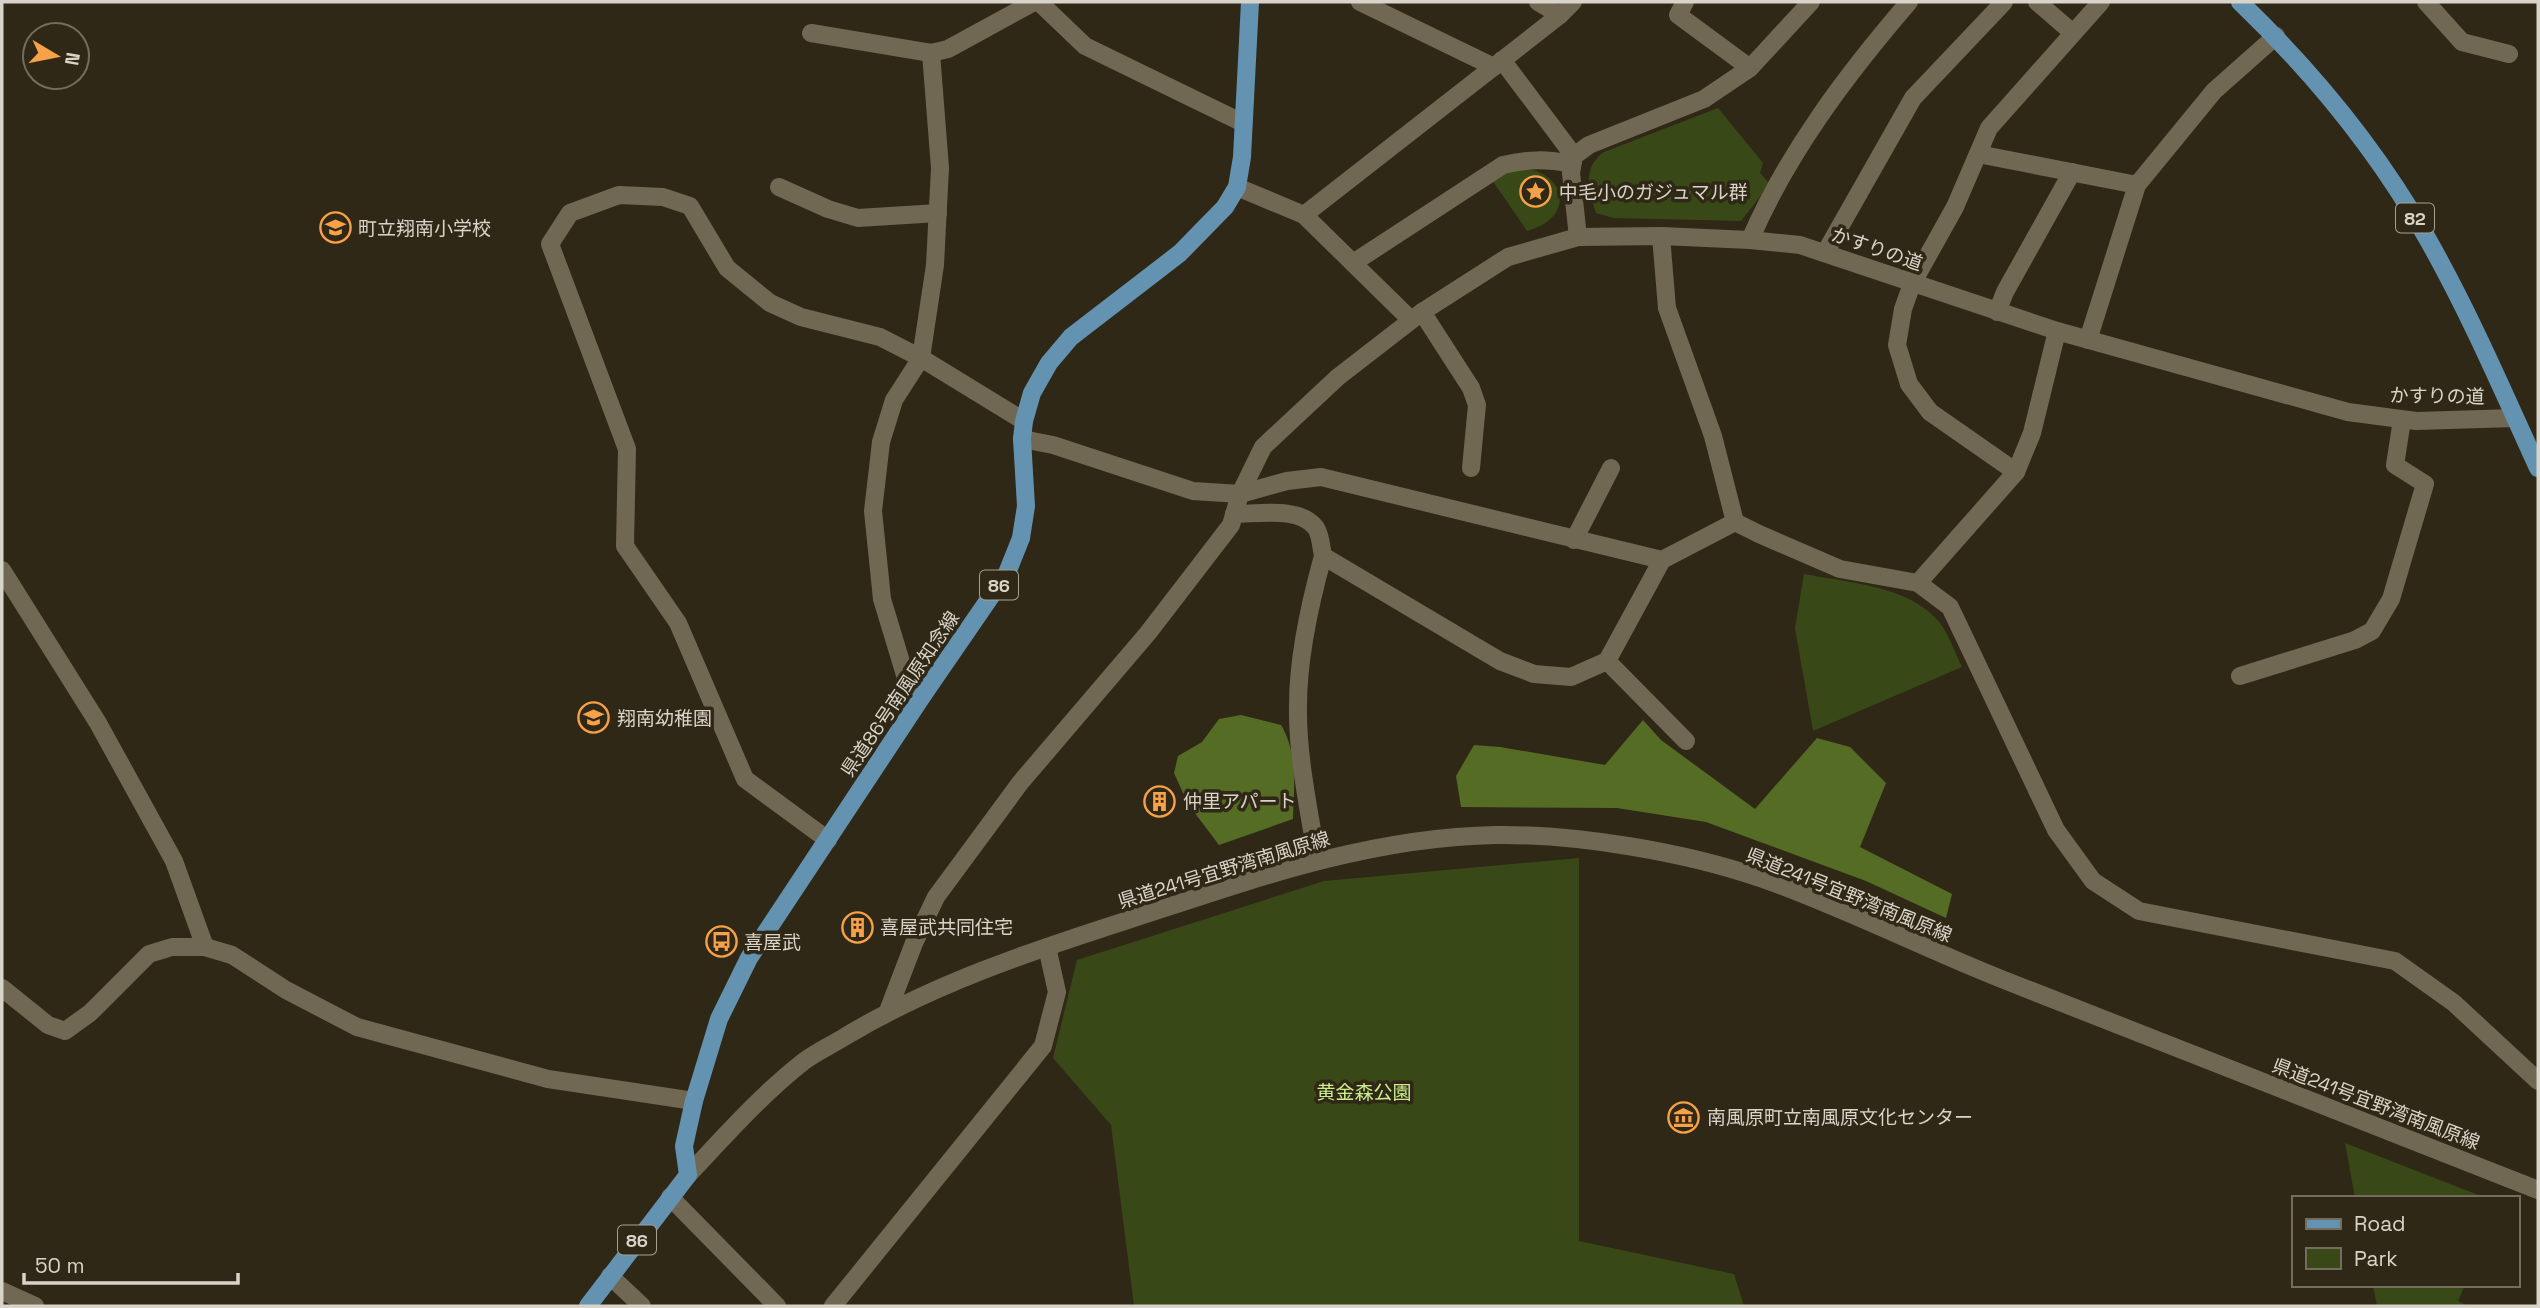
<svg xmlns="http://www.w3.org/2000/svg" width="2540" height="1308" viewBox="0 0 2540 1308" font-family="'Space Grotesk','Noto Sans JP',sans-serif">
<rect width="100%" height="100%" fill="#302816"/>
<g fill="#384817">
<path d="M1718,108L1763,163L1760,173L1770,184L1741,221L1614,218L1596,213C1588,190 1582,168 1604,152Z"/>
<path d="M1524,168C1567,174 1575,218 1527,231L1492,180L1502,174Z"/>
<path d="M1804,574C1849,583 1909,585 1940,623C1949,635 1955,653 1962,667L1813,731L1795,628Z"/>
<polygon points="1579,858 1579,1241 1734,1274 1744,1306 1134,1306 1111,1125 1053,1058 1077,960 1324,881"/>
<polygon points="2345,1143 2486,1198 2355,1198"/>
<polygon points="2373,1285 2465,1285 2458,1301 2467,1306 2377,1306"/>
</g>
<g fill="#556c25">
<path d="M1241,715L1281,725C1298,753 1294,788 1293,819L1219,845L1188,804L1174,773L1178,756L1202,742L1219,719Z"/>
<polygon points="1643,720 1661,740 1755,809 1817,738 1850,747 1886,783 1860,847 1952,894 1946,918 1866,881 1706,822 1617,808 1461,807 1456,776 1474,745 1500,747 1605,765"/>
</g>
<g fill="none" stroke-linecap="round" stroke-linejoin="round">
<g stroke="#716854" stroke-width="18">
<polyline points="1039,2 1085,46 1243,123"/>
<polyline points="1360,2 1494,67"/>
<polyline points="1538,2 1560,15"/>
<polyline points="1685,2 1678,15 1750,68"/>
<polyline points="2037,2 2073,33"/>
<polyline points="2426,2 2462,42 2509,54"/>
<polyline points="811,33 931,53 948,49 1034,2"/>
<polyline points="1502,60 1574,156"/>
<polyline points="1978,154 2137,185"/>
<polyline points="779,187 828,209 858,218 938,213"/>
<polyline points="1237,187 1304,215 1411,320"/>
<polyline points="1304,215 1560,15 1573,2"/>
<polyline points="1661,236 1667,308 1713,436 1735,522 1759,534 1840,569 1918,583 1950,607 2056,830 2093,881 2139,911 2395,961 2454,1003 2538,1081"/>
<polyline points="1578,237 1571,173 1574,156 1589,145 1704,99 1750,68 1811,2"/>
<path d="M1750,240C1788,152 1847,74 1909,2"/>
<polyline points="1825,253 1913,98 2004,2"/>
<path d="M1353,263L1503,165C1528,159 1547,159 1572,164"/>
<polyline points="1422,312 1471,388 1477,405 1471,468"/>
<polyline points="1997,312 2005,292 2072,172"/>
<polyline points="2088,340 2137,185 2214,91 2276,36"/>
<polyline points="1022,439 1053,445 1193,491 1240,494 1287,481 1321,477 1662,560 1735,522"/>
<polyline points="2016,472 1930,412 1909,384 1897,345 1903,309 1912,284 1955,207 1989,128 2101,2"/>
<path d="M1234,514C1258,514 1300,506 1316,528C1321,536 1321,547 1323,556C1310,603 1298,655 1298,705C1297,756 1309,809 1317,860"/>
<polyline points="1574,540 1611,468"/>
<polyline points="1323,556 1500,661 1534,674 1571,677 1607,661 1662,560"/>
<polyline points="2,570 98,723 174,861 205,947"/>
<polyline points="1918,583 2016,472 2032,433 2057,331"/>
<polyline points="1607,661 1686,741"/>
<polyline points="2240,676 2355,640 2372,631 2391,599 2425,484 2395,465 2402,420"/>
<polyline points="923,695 908,685 882,599 873,511 881,442 894,400 921,358 935,265 940,168 931,53"/>
<polyline points="828,840 745,779 678,623 625,546 627,449 550,244 570,213 619,195 663,197 690,206 727,268 770,303 801,317 880,337 921,358 1024,421"/>
<polyline points="2,988 48,1025 65,1031 90,1013 149,954 172,947 205,947 232,955 286,990 357,1027 548,1079 694,1101"/>
<polyline points="888,1011 914,943 936,897 1020,783 1148,633 1231,525 1240,494 1263,447 1338,377 1422,312 1508,257 1578,237 1661,236 1750,240 1800,245 2057,331 2348,412 2416,421 2515,418"/>
<polyline points="670,1197 777,1306"/>
<polyline points="610,1276 642,1306"/>
<polyline points="2,1291 35,1306"/>
<polyline points="833,1306 1043,1046 1057,992 1047,947"/>
</g>
<path stroke="#716854" stroke-width="18" d="M688,1175C725,1136 761,1095 803,1062C816,1052 832,1045 846,1036C933,984 1029,952 1125,921C1245,882 1367,837 1496,835C1577,834 1686,852 1763,879C1845,908 1923,948 2004,980C2182,1051 2360,1121 2538,1190"/>
<g stroke="#6493b1" stroke-width="18">
<path d="M2240,2C2313,72 2377,150 2427,238C2469,312 2503,391 2538,468"/>
<polyline points="588,1306 688,1175 684,1146 694,1101 719,1019 749,958 923,695 1007,573 1021,538 1026,506 1022,439 1024,421 1032,393 1049,363 1071,337 1180,253 1225,207 1237,187 1242,157 1250,2"/>
</g>
</g>
<defs>
<symbol id="sight-ring" viewBox="-11 -11 22 22"><circle r="9.5" fill="#302816" stroke="#f7a148" stroke-width="1.5"/><path d="M0-6L1.8-2.2L6-1.7L2.9 1.2L3.7 5.4L0 3.3L-3.7 5.4L-2.9 1.2L-6-1.7L-1.8-2.2Z" fill="#f7a148"/></symbol>
<symbol id="school-ring" viewBox="-11 -11 22 22"><circle r="9.5" fill="#302816" stroke="#f7a148" stroke-width="1.5"/><path d="M0-5L7-2L0 1L-7-2ZM-4 1L0 2.5L4 1V4Q0 6-4 4Z" fill="#f7a148"/></symbol>
<symbol id="building-ring" viewBox="-11 -11 22 22"><circle r="9.5" fill="#302816" stroke="#f7a148" stroke-width="1.5"/><path d="M-4-6H4V6H1V3H-1V6H-4ZM-2.5-4.3h1.7v1.8h-1.7ZM.8-4.3h1.7v1.8H.8ZM-2.5-1h1.7V.8h-1.7ZM.8-1h1.7V.8H.8Z" fill="#f7a148"/></symbol>
<symbol id="bus-ring" viewBox="-11 -11 22 22"><circle r="9.5" fill="#302816" stroke="#f7a148" stroke-width="1.5"/><path d="M-5-6H5V4H4V6H2V4H-2V6H-4V4H-5ZM-3.5-4V0h7V-4ZM-3.5 1.2v1.5H-2V1.2ZM2 1.2v1.5H3.5V1.2Z" fill="#f7a148"/></symbol>
<symbol id="museum-ring" viewBox="-11 -11 22 22"><circle r="9.5" fill="#302816" stroke="#f7a148" stroke-width="1.5"/><path d="M0-6L6-3V-2H-6V-3ZM-5-1h2V3h-2ZM-1-1h2V3h-2ZM3-1h2V3H3ZM-6 4H6V6H-6Z" fill="#f7a148"/></symbol>
</defs>
<g fill-rule="evenodd">
<use href="#sight-ring" x="1518" y="174" width="35" height="35"/>
<use href="#school-ring" x="318" y="210" width="35" height="35"/>
<use href="#school-ring" x="576" y="700" width="35" height="35"/>
<use href="#building-ring" x="1142" y="784" width="35" height="35"/>
<use href="#building-ring" x="840" y="910" width="35" height="35"/>
<use href="#bus-ring" x="704" y="924" width="35" height="35"/>
<use href="#museum-ring" x="1666" y="1100" width="35" height="35"/>
</g>
<g text-anchor="middle" dominant-baseline="central" stroke-width="7" stroke-linejoin="round" paint-order="stroke">
<g fill="#302816" stroke="#a6a093" stroke-width="2">
<rect x="2396" y="203.5" width="38" height="29" rx="5"/>
<rect x="980" y="570.5" width="38" height="29" rx="5"/>
<rect x="618" y="1225.5" width="38" height="29" rx="5"/>
</g>
<g font-size="18" font-weight="bold" fill="#d9d4c9">
<text x="2415" y="218">82</text>
<text x="999" y="585">86</text>
<text x="637" y="1240">86</text>
</g>
<g font-size="19" fill="#d9d4c9" stroke="#302816" text-anchor="start">
<text x="1559" y="192">中毛小のガジュマル群</text>
<text x="358" y="228">町立翔南小学校</text>
<text x="617" y="718">翔南幼稚園</text>
<text x="1183" y="801">仲里アパート</text>
<text x="880" y="927">喜屋武共同住宅</text>
<text x="744" y="942">喜屋武</text>
<text x="1707" y="1117">南風原町立南風原文化センター</text>
</g>
<g font-size="19" fill="#d9d4c9" stroke="#302816">
<text transform="translate(1877 249) rotate(19)">かすりの道</text>
<text transform="translate(2437 396) rotate(1)">かすりの道</text>
<text transform="translate(900 694) rotate(-56)">県道86号南風原知念線</text>
<text transform="translate(1224 870) rotate(-17)">県道241号宜野湾南風原線</text>
<text transform="translate(1849 895) rotate(22)">県道241号宜野湾南風原線</text>
<text transform="translate(2376 1104) rotate(21)">県道241号宜野湾南風原線</text>
</g>
<g font-size="19" fill="#caee8b" stroke="#302816">
<text x="1364" y="1092">黄金森公園</text>
</g>
</g>
<rect width="2540" height="1308" fill="none" stroke="#d9d4c9" stroke-width="7"/>
<rect x="2292" y="1196" width="228" height="91" fill="#302816" stroke="#746d5e" stroke-width="2"/>
<rect x="2306" y="1219" width="35" height="10" fill="#6493b1" stroke="#746d5e" stroke-width="2"/>
<text x="2354" y="1231" font-size="21" fill="#d9d4c9">Road</text>
<rect x="2306" y="1248" width="35" height="21" fill="#384817" stroke="#746d5e" stroke-width="2"/>
<text x="2354" y="1266" font-size="21" fill="#d9d4c9">Park</text>
<g transform="translate(56 56) rotate(100)"><circle r="33" fill="#302816" stroke="#746d5e" stroke-width="2"/>
<path d="M0-5L12 26L0 18L-12 26Z" fill="#f7a148"/>
<text y="-10" font-size="19" font-weight="bold" text-anchor="middle" fill="#d9d4c9">N</text>
</g>
<path d="M24 1273v10h214v-10" fill="none" stroke="#d9d4c9" stroke-width="3.5"/>
<text x="35" y="1273" font-size="21" fill="#d9d4c9" stroke="#302816" stroke-width="5" paint-order="stroke">50 m</text>
</svg>
